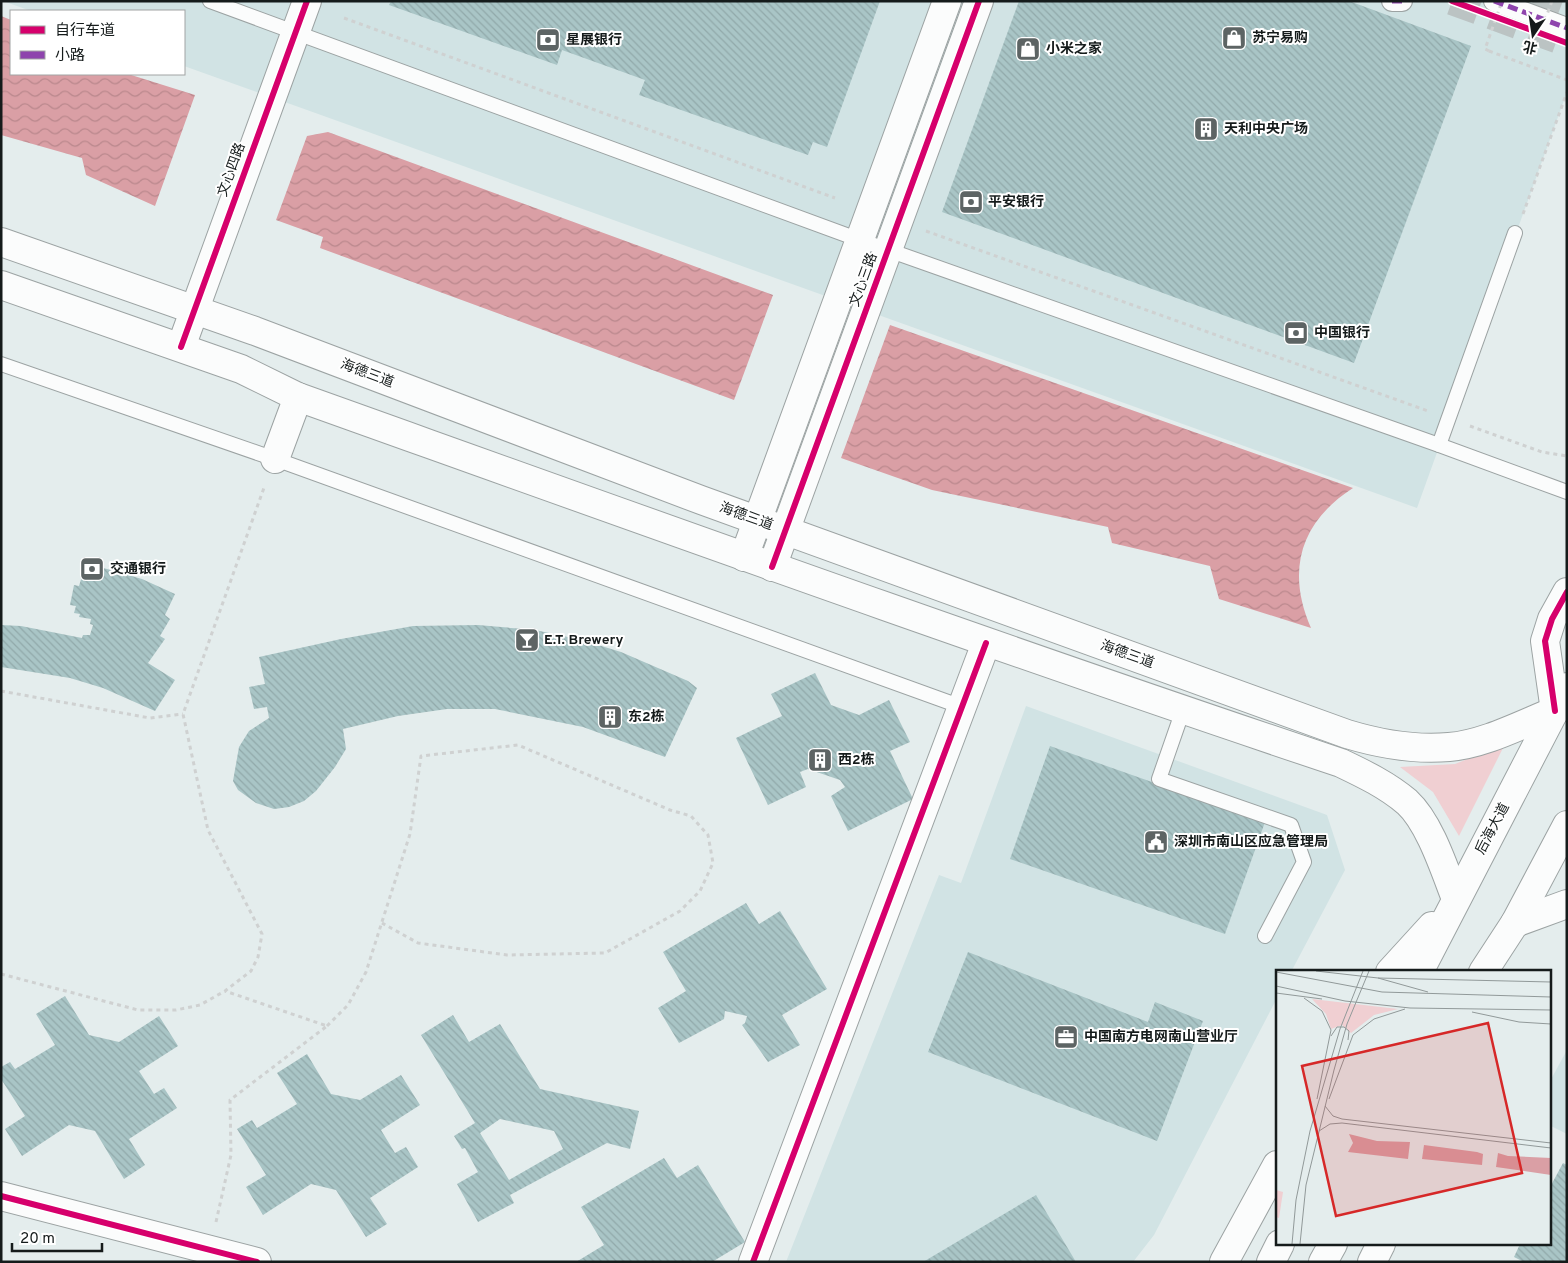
<svg xmlns="http://www.w3.org/2000/svg" width="1568" height="1263" viewBox="0 0 1568 1263" font-family="Overpass,'Noto Sans SC',sans-serif">
<defs>
<pattern id="water-waves" width="16" height="10" patternUnits="userSpaceOnUse" patternTransform="scale(1.25)"><rect width="16" height="10" fill="#da9fa5"/><path d="M0 5q4-4 8 0t8 0" fill="none" stroke="#ba888d"/></pattern>
<pattern id="building-back-hatch" width="6" height="6" patternUnits="userSpaceOnUse" patternTransform="scale(1.25)"><rect width="6" height="6" fill="#a9c5c6"/><path d="M-1 5l2 2M0 0l6 6M5-1l2 2" fill="none" stroke="#91a9aa"/></pattern>
</defs>
<rect width="100%" height="100%" fill="#e4eded"/>
<g fill="#d1e3e4">
<polygon points="3,1 1567,1 1567,92 1417,508 184,66 184,11 31,11"/>
<polygon points="1026,706 1327,815 1345,870 1291,972 1277,972 1277,998 1154,1235 1133,1262 786,1262 939,875 961,883"/>
<polygon points="1567,1050 1567,1134 1549,1125 1549,1083"/>
</g>
<polygon fill="#f0cfd2" points="1505,744 1459,836 1433,792 1400,767 1455,764"/>
<g fill="url(#water-waves)">
<polygon points="1,16 11,20 11,74 128,74 195,95 155,206 86,175 82,158 1,135"/>
<polygon points="328,132 773,295 734,400 320,248 323,237 276,220 307,136"/>
<path d="M890,325L1353,488C1300,522 1286,571 1311,628L1219,599L1210,566L1112,543L1108,527L932,490L841,458Z"/>
</g>
<g fill="url(#building-back-hatch)" fill-rule="evenodd">
<polygon points="391,1 880,1 827,147 813,142 808,155 639,95 645,80 562,50 557,65 389,5"/>
<polygon points="1019,1 1349,1 1471,46 1354,363 942,212"/>
<polygon points="86,563 142,579 175,594 165,615 170,619 160,636 165,639 148,663 175,680 155,711 103,688 70,678 1,667 1,625 21,626 82,638 83,635 90,635 93,625 90,624 91,619 79,617 80,614 74,613 76,606 70,605 74,585 79,586"/>
<polygon points="478,625 535,630 582,640 621,652 688,681 697,688 665,757 583,727 495,709 447,709 398,716 343,729 346,749 335,767 316,791 304,801 289,807 274,809 256,803 238,790 233,781 239,747 249,731 269,718 267,707 254,709 249,687 265,684 259,657 341,639 413,626"/>
<polygon points="815,673 831,705 859,715 889,700 910,742 890,751 913,799 848,831 831,796 845,787 840,780 808,769 800,772 806,787 768,805 736,738 782,716 771,694"/>
<polygon points="1050,746 1265,822 1225,934 1010,859"/>
<polygon points="746,903 759,924 780,911 827,989 782,1015 800,1045 768,1062 742,1025 745,1023 747,1016 725,1011 724,1019 679,1043 658,1008 686,991 663,952"/>
<polygon points="968,952 1148,1022 1155,1002 1203,1021 1157,1141 928,1052"/>
<polygon points="65,996 89,1035 119,1042 159,1016 178,1046 139,1071 154,1094 164,1088 177,1108 129,1139 145,1165 124,1179 95,1131 69,1125 22,1156 5,1129 25,1116 1,1079 1,1067 10,1062 15,1069 55,1045 36,1014"/>
<path d="M453,1015L469,1042L500,1024L540,1089L639,1111L630,1149L607,1143L510,1195L514,1203L478,1222L457,1184L478,1172L465,1148L462,1149L454,1136L475,1123L421,1035ZM500,1119L554,1131L563,1149L509,1180L480,1133Z"/>
<polygon points="307,1054 331,1094 360,1100 401,1075 420,1105 381,1130 395,1153 406,1147 418,1167 370,1198 387,1224 366,1237 336,1190 311,1184 263,1215 246,1187 266,1175 237,1129 252,1120 257,1128 297,1104 277,1073"/>
<polygon points="664,1158 677,1178 698,1165 745,1242 712,1262 576,1262 604,1245 581,1207"/>
<polygon points="1563,1163 1567,1165 1567,1262 1524,1262 1514,1257 1520,1244 1549,1244 1549,1189"/>
<polygon points="1036,1195 1076,1262 923,1262"/>
</g>
<g fill="none" stroke-linecap="round" stroke-linejoin="round">
<g stroke="#bbc3c3" stroke-width="28" stroke-dasharray="28 14" stroke-linecap="butt">
<polyline points="1452,1 1567,43"/>
<polyline points="1533,1 1567,14"/>
</g>
<defs>
<g id="service">
<polyline points="210,1 860,240 1439,445 1567,492"/>
<polyline points="1,364 275,459 962,707"/>
<polyline points="1439,445 1515,233"/>
<polyline points="1183,710 1159,779 1291,825 1304,862 1265,936"/>
</g>
<g id="pedestrian">
<polyline points="1392,1 1402,1"/>
<polyline points="1494,1 1567,28"/>
</g>
<g id="minor">
<polyline points="181,347 307,1"/>
<polyline points="275,459 298,397"/>
<polyline points="744,557 947,1"/>
<polyline points="772,567 979,1"/>
<polyline points="1555,711 1545,641 1552,619 1567,592"/>
<polyline points="1,1196 257,1262"/>
<polyline points="753,1262 986,643"/>
</g>
<polyline id="tertiary" points="1515,923 1567,904"/>
<g id="secondary">
<path d="M1,242L255,331L701,500L1347,734C1380,744 1415,750 1449,747C1485,744 1522,724 1555,711"/>
<path d="M1,285L241,369L298,397C645,521 991,646 1341,763C1364,774 1387,785 1407,802C1430,823 1445,871 1456,899"/>
</g>
<g id="primary">
<polyline points="1390,972 1432,926"/>
<polyline points="1419,972 1567,687"/>
<polyline points="1483,972 1515,923 1567,825"/>
<polyline points="1224,1262 1277,1165"/>
<polyline points="1271,1262 1280,1244"/>
<polyline points="1323,1262 1333,1244"/>
<polyline points="1372,1262 1381,1244"/>
</g>
</defs>
<use href="#service" stroke="#9ca3a3" stroke-width="16"/>
<use href="#pedestrian" stroke="#9ca3a3" stroke-width="22"/>
<use href="#minor" stroke="#9ca3a3" stroke-width="30"/>
<use href="#tertiary" stroke="#9ca3a3" stroke-width="30"/>
<use href="#secondary" stroke="#9ca3a3" stroke-width="30"/>
<use href="#primary" stroke="#9ca3a3" stroke-width="30"/>
<g stroke="#cfd1d1" stroke-width="3" stroke-dasharray="4 4" stroke-linecap="butt">
<polyline points="344,18 835,198"/>
<polyline points="1489,51 1567,80"/>
<polyline points="1523,214 1567,92"/>
<polyline points="926,231 1428,411"/>
<polyline points="1470,426 1542,452 1567,456"/>
<polyline points="1,691 150,718 183,714"/>
<polyline points="1,974 138,1010 176,1010 200,1005 225,991 251,971 258,957 262,934 208,830 183,714 265,485"/>
<polyline points="327,1026 348,1005 366,972 410,834 421,756 518,745 670,810 691,816 708,835 713,863 700,891 680,911 605,953 507,955 418,943 382,923"/>
<polyline points="216,1222 231,1155 230,1100 327,1026 225,991"/>
</g>
<use href="#service" stroke="#fbfcfc" stroke-width="14"/>
<use href="#pedestrian" stroke="#fbfcfc" stroke-width="20"/>
<use href="#minor" stroke="#fbfcfc" stroke-width="28"/>
<use href="#tertiary" stroke="#fbfcfc" stroke-width="28"/>
<use href="#secondary" stroke="#fbfcfc" stroke-width="28"/>
<use href="#primary" stroke="#fbfcfc" stroke-width="28"/>
<g stroke="#cfd1d1" stroke-width="3" stroke-dasharray="4 4" stroke-linecap="butt">
<polyline points="1545,20 1552,1"/>
<polyline points="1489,51 1485,49 1501,4"/>
</g>
<g stroke="#8e44ad" stroke-width="5" stroke-dasharray="10 5" stroke-linecap="butt">
<polyline points="1392,1 1402,1"/>
<polyline points="1494,1 1567,28"/>
</g>
<defs>
<g id="cycleway">
<polyline points="1452,1 1567,43"/>
<polyline points="181,347 307,1"/>
<polyline points="772,567 979,1"/>
<polyline points="1555,711 1545,641 1552,619 1567,592"/>
<polyline points="1,1196 257,1262"/>
<polyline points="753,1262 986,643"/>
</g>
</defs>
<use href="#cycleway" stroke="#fff" stroke-width="9"/>
<use href="#cycleway" stroke="#d6006c" stroke-width="6"/>
</g>
<defs>
<symbol id="shop-square" viewBox="-11 -11 22 22"><rect x="-9" y="-9" width="18" height="18" rx="4" fill="#5d6464" stroke="#fff"/><path d="M-5-2.5h2.3a2.7 3.5 0 0 1 5.4 0H5L5.5 6h-11ZM-1.5-2.5h3a1.5 2.3 0 0 0-3 0Z" fill="#fff"/></symbol>
<symbol id="bank-square" viewBox="-11 -11 22 22"><rect x="-9" y="-9" width="18" height="18" rx="4" fill="#5d6464" stroke="#fff"/><path d="M-6-4H6V4H-6ZM0-2.3a2.3 2.3 0 1 0 0 4.6a2.3 2.3 0 1 0 0-4.6Z" fill="#fff"/></symbol>
<symbol id="building-square" viewBox="-11 -11 22 22"><rect x="-9" y="-9" width="18" height="18" rx="4" fill="#5d6464" stroke="#fff"/><path d="M-4-6H4V6H1V3H-1V6H-4ZM-2.5-4.3h1.7v1.8h-1.7ZM.8-4.3h1.7v1.8H.8ZM-2.5-1h1.7V.8h-1.7ZM.8-1h1.7V.8H.8Z" fill="#fff"/></symbol>
<symbol id="bar-square" viewBox="-11 -11 22 22"><rect x="-9" y="-9" width="18" height="18" rx="4" fill="#5d6464" stroke="#fff"/><path d="M-6-5H6L.8 .8V4.5H3.5V6h-7V4.5H-.8V.8Z" fill="#fff"/></symbol>
<symbol id="civic-square" viewBox="-11 -11 22 22"><rect x="-9" y="-9" width="18" height="18" rx="4" fill="#5d6464" stroke="#fff"/><path d="M-.6-6.5H3V-4.5H.6V-3L4-1V1h2V6H-6V1h2V-1L-.6-3ZM-1.2 2.5V6h2.4V2.5Z" fill="#fff"/></symbol>
<symbol id="office-square" viewBox="-11 -11 22 22"><rect x="-9" y="-9" width="18" height="18" rx="4" fill="#5d6464" stroke="#fff"/><path d="M-6-3h4V-5.5h4V-3h4V5H-6ZM-1-4.5V-3h2v-1.5ZM-6 0V1H6V0Z" fill="#fff"/></symbol>
</defs>
<g fill-rule="evenodd">
<use href="#shop-square" x="1220" y="24" width="28" height="28"/>
<use href="#bank-square" x="534" y="26" width="28" height="28"/>
<use href="#shop-square" x="1014" y="35" width="28" height="28"/>
<use href="#building-square" x="1192" y="115" width="28" height="28"/>
<use href="#bank-square" x="957" y="188" width="28" height="28"/>
<use href="#bank-square" x="1282" y="319" width="28" height="28"/>
<use href="#bank-square" x="78" y="555" width="28" height="28"/>
<use href="#bar-square" x="513" y="626" width="28" height="28"/>
<use href="#building-square" x="596" y="703" width="28" height="28"/>
<use href="#building-square" x="806" y="746" width="28" height="28"/>
<use href="#civic-square" x="1142" y="828" width="28" height="28"/>
<use href="#office-square" x="1052" y="1023" width="28" height="28"/>
</g>
<g text-anchor="middle" dominant-baseline="central" stroke-width="4" stroke-linejoin="round" paint-order="stroke">
<g font-size="14" font-weight="bold" fill="#151b1b" stroke="#fff" text-anchor="start">
<text x="1252" y="38">苏宁易购</text>
<text x="566" y="40">星展银行</text>
<text x="1046" y="49">小米之家</text>
<text x="1224" y="129">天利中央广场</text>
<text x="988" y="202">平安银行</text>
<text x="1314" y="333">中国银行</text>
<text x="110" y="569">交通银行</text>
<text x="544" y="640">E.T. Brewery</text>
<text x="628" y="717">东2栋</text>
<text x="838" y="760">西2栋</text>
<text x="1174" y="842">深圳市南山区应急管理局</text>
<text x="1084" y="1037">中国南方电网南山营业厅</text>
</g>
<g font-size="14" fill="#151b1b" stroke="#fff">
<text transform="translate(232 170) rotate(-70)">文心四路</text>
<text transform="translate(864 280) rotate(-70)">文心三路</text>
<text transform="translate(367 374) rotate(21)">海德三道</text>
<text transform="translate(746 517) rotate(20)">海德三道</text>
<text transform="translate(1127 655) rotate(20)">海德三道</text>
<text transform="translate(1493 829) rotate(-62)">后海大道</text>
</g>
</g>
<g transform="translate(1276 970)">
<rect width="275" height="275" fill="#e4eded"/>
<path d="M36,29L122,39L98,45L75,63L66,55L55,59L50,44Z" fill="#f0cfd2"/>
<path d="M0,220L7,222L3,248L0,247Z" fill="#f0cfd2"/>
<path d="M73,164L101,171L134,172L132,189L72,182L77,173ZM148,175L201,182L207,184L206,195L146,189ZM222,183L232,186L275,188V205L220,197Z" fill="#da9fa5"/>
<path fill="none" stroke="#919999" stroke-width="1" d="M40,1L102,8L275,12M0,2L106,22L275,27M102,8L152,22M0,16L69,31L134,38L275,40M0,23L46,29M28,28L46,41L55,60L41,129M196,42L243,52L275,54M55,66L61,57H68L73,61L72,70M53,129L77,65L98,49L129,39M49,136L57,146L66,149L275,173M43,161L54,154L66,153L275,178M16,274L20,230L34,161L64,59L87,1M24,274L30,215L58,100L71,54L93,1"/>
<path fill="#d62828" fill-opacity="0.15" stroke="#d62828" stroke-width="2.5" d="M212,53L246,203L60,246L26,96Z"/>
<rect width="275" height="275" fill="none" stroke="#151b1b" stroke-width="2.5"/>
</g>
<rect width="1568" height="1263" fill="none" stroke="#151b1b" stroke-width="5"/>
<rect x="10" y="10" width="175" height="65" fill="#ffffff" stroke="#a1a4a4"/>
<rect x="20" y="26" width="25" height="8" fill="#d6006c" stroke="#a1a4a4"/>
<text x="55" y="35" font-size="15" fill="#151b1b">自行车道</text>
<rect x="20" y="51" width="25" height="8" fill="#8e44ad" stroke="#a1a4a4"/>
<text x="55" y="60" font-size="15" fill="#151b1b">小路</text>
<g transform="translate(1533 35) rotate(193)" stroke="#ffffff" stroke-width="4" paint-order="stroke">
<path d="M0-4L9 19L0 12L-9 19Z" fill="#151b1b"/>
<text y="-8" font-size="14" font-weight="bold" text-anchor="middle" fill="#151b1b">北</text>
</g>
<path d="M12 1243v8h90v-8" fill="none" stroke="#151b1b" stroke-width="2.5"/>
<text x="20" y="1243" font-size="15" fill="#151b1b" stroke="#ffffff" stroke-width="4" paint-order="stroke">20 m</text>
</svg>
